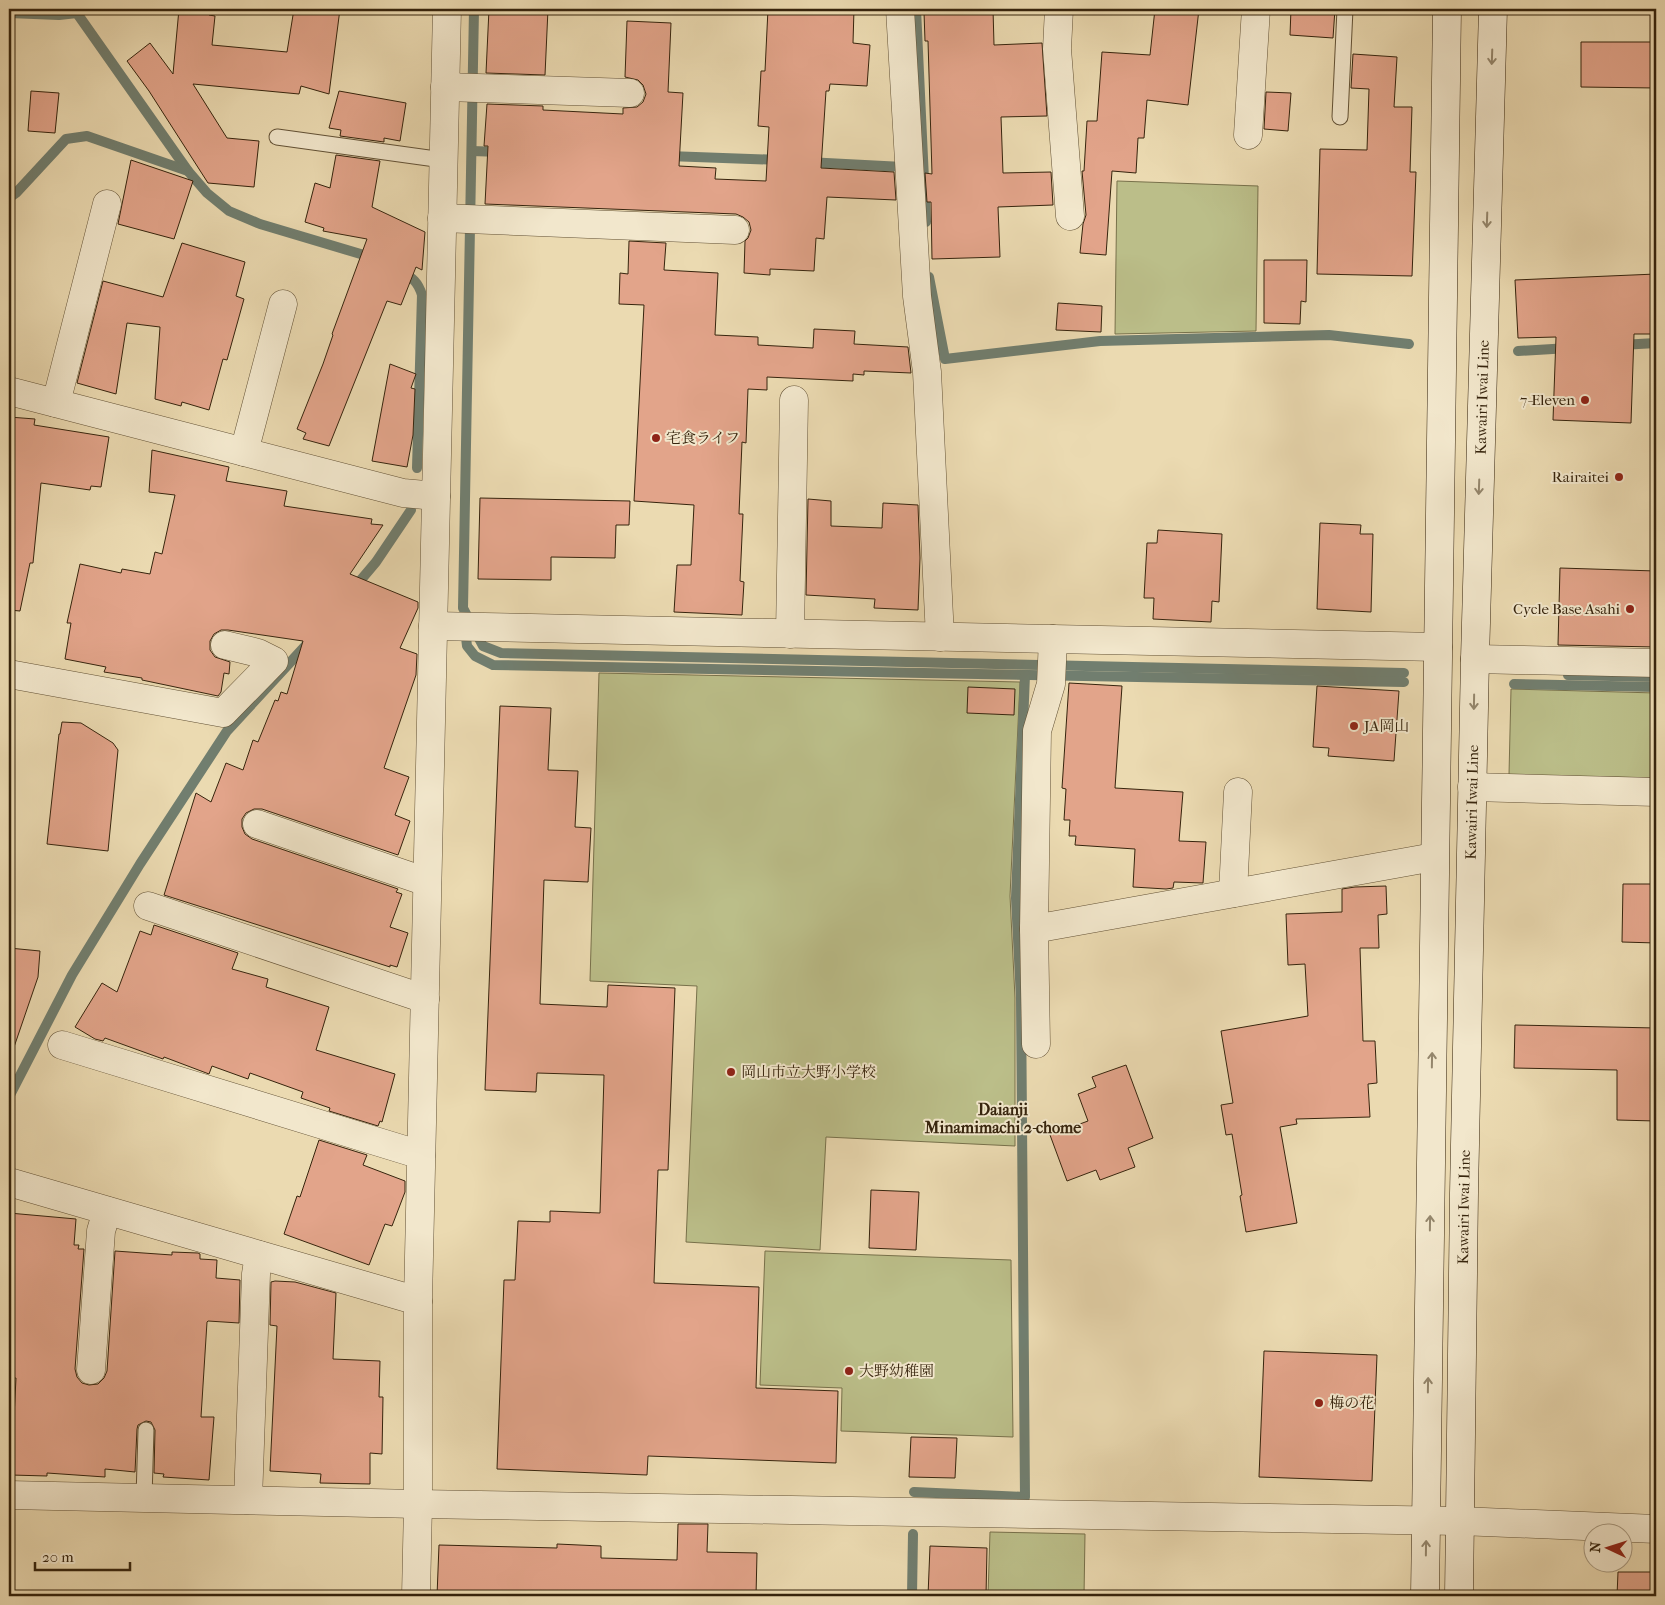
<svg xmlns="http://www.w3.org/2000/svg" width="1665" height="1605" viewBox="0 0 1665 1605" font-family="'IM FELL French Canon','Noto Serif JP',serif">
<rect width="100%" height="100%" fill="#ebdab1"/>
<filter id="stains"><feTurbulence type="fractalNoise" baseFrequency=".004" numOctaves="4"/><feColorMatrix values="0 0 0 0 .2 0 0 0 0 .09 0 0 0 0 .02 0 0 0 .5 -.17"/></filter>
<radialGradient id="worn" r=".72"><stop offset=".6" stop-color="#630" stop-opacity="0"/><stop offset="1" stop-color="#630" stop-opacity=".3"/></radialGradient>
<g fill="#bbbe89" stroke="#78714b">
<polygon points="1117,181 1258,186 1256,331 1115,334"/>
<polygon points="599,673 1020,682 1010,896 1015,998 1015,1146 826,1137 820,1250 686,1242 697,986 590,981"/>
<polygon points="1511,689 1656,693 1656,778 1509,775"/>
<polygon points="765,1251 1011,1260 1013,1437 841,1431 842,1388 760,1385"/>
<polygon points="990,1532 1085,1534 1084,1596 988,1596"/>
</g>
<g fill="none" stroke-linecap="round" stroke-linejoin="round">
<g stroke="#717e6f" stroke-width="10">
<polyline points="74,9 188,171 207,193 229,211 260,224 364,255 372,258"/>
<polyline points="474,9 463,608 483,646 501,653 1404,673"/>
<polyline points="916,9 926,222"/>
<polyline points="9,13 59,15 77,13"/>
<polyline points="472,151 501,152"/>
<polyline points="668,156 780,160"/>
<polyline points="807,162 903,167"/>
<polyline points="9,198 16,193 66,139 87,136 188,171"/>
<path d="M401,272C413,278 418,282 422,295L417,468"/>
<polyline points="929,277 945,359 1100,341 1329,335 1409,344"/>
<polyline points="1621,345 1656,343"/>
<polyline points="1518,351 1569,348"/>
<polyline points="354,588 376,562 411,510"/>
<polyline points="465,629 467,646 475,656 493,665 1404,682"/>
<polyline points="1568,675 1656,677"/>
<polyline points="1514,684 1656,687"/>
<polyline points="9,1097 72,975 140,864 227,731 308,643"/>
<polyline points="914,1492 1025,1497 1021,999 1016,898 1025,675"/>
<polyline points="912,1596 913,1534"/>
</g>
</g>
<g fill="#e2a48a" stroke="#36240d">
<polygon points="179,9 210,9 209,15 215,16 212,45 287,52 294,9 340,9 329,94 301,86 299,94 193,84 227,138 259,141 254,187 208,183 149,91 127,61 150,43 173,74"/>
<polygon points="489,9 548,9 545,75 486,73"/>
<polygon points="768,9 854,9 853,43 870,45 867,86 830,84 829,91 826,91 821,168 894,172 896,200 827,197 824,239 816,238 814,271 770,269 770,275 744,273 745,241 748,238 751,230 749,222 743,217 736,214 485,204 488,146 484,146 487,104 543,106 543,110 623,114 623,108 637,107 643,102 646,94 643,85 638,80 625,77 627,21 671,23 668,92 683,93 679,166 716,168 715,179 766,181 769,127 758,126 761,71 765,71"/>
<polygon points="930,9 993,9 994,45 1042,43 1047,116 1001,117 1003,173 1051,172 1053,205 998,207 1000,257 932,259 931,202 927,202 925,173 932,174 928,41 925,41 924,12 930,12"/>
<polygon points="1155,9 1199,9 1188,105 1147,100 1144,138 1138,138 1136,173 1112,171 1106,255 1080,253 1083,224 1086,215 1082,171 1084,171 1087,121 1097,121 1102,52 1150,55"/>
<polygon points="1291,9 1335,9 1333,38 1290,35"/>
<polygon points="1581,42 1656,42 1656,88 1581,87"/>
<polygon points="1353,54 1397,57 1394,107 1412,107 1410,172 1416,172 1412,276 1317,274 1320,149 1367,150 1369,89 1351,88"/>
<polygon points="31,91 59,93 55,133 28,131"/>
<polygon points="339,91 406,103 400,141 384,138 384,142 340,136 341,130 329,128"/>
<polygon points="1266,92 1291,93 1288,131 1264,129"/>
<polygon points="336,155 380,161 372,207 425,232 422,270 416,267 401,305 387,301 329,446 303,439 306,433 297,429 323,364 333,335 332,334 367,239 323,231 324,228 305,222 315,183 330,188"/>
<polygon points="131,160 193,181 174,239 118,224"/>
<polygon points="629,241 666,243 664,270 718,273 715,335 758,337 758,345 813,348 814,329 855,331 854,344 908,347 911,373 864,371 864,375 853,374 853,381 767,377 767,390 748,389 746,443 742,442 739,514 743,514 740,581 744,582 742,615 674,612 677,565 691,565 694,505 634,501 644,305 619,304 620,273 628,274"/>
<polygon points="182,243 245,262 236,296 244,299 227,360 223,359 209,410 182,402 181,406 155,399 160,327 127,323 116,394 77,383 103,281 163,297"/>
<polygon points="1264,260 1307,260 1306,302 1301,301 1300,324 1264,323"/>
<polygon points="1656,274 1656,334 1634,334 1631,423 1553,420 1556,337 1518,338 1515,280"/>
<polygon points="1058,303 1102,306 1101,332 1056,330"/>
<polygon points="390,364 416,374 411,388 415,389 413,435 407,467 372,461"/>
<polygon points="9,417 35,419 34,425 109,437 101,487 91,486 90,490 41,483 33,563 30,563 20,611 9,610"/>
<polygon points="152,450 229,467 226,481 287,491 284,506 372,519 371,524 383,525 350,574 418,602 418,608 400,648 417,654 416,675 384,768 409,777 395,815 410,821 398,855 262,809 254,809 246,813 242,819 242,827 245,834 252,839 398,889 396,892 402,894 390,927 408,933 397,967 390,965 390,967 164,895 196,793 211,802 226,763 243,770 253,740 258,742 275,700 278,701 281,692 287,694 303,641 228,630 221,630 214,634 210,641 210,650 215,657 230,662 229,674 224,673 221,692 218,696 142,680 142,678 104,672 106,667 65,659 71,623 67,623 80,564 121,573 122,569 150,574 155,552 162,554 175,495 149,492"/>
<polygon points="480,498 630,501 629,525 616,525 615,558 551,557 551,580 478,579"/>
<polygon points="808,499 831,501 831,526 882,528 883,503 918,505 920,558 918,610 874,608 875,599 806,595"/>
<polygon points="1320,523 1361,525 1360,534 1373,534 1371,612 1317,609"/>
<polygon points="1158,530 1222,534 1219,602 1212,601 1211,622 1153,619 1154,598 1144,598 1147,543 1157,543"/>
<polygon points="1560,568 1656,571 1656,647 1558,645"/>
<polygon points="1069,683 1122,686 1115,788 1183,792 1179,841 1206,842 1203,883 1174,882 1173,888 1166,889 1133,887 1135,849 1075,845 1076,836 1069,836 1070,820 1064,820 1066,789 1062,788"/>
<polygon points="1317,686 1399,691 1394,761 1328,756 1329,748 1313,747"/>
<polygon points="968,687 1015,689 1014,715 967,713"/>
<polygon points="500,706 551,708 548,770 578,771 575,827 591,828 588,882 544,880 540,1004 607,1007 608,985 675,988 668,1170 658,1170 654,1283 759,1287 756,1388 838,1391 836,1463 648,1456 647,1475 497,1469 504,1280 515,1280 518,1221 550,1222 550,1211 600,1213 604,1075 537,1073 536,1092 485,1090"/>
<polygon points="62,722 81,723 113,743 118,750 108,851 47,844 59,734 60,734"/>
<polygon points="1623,884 1656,884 1656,943 1622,942"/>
<polygon points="1386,886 1387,914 1378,915 1379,948 1360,948 1363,1041 1375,1041 1377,1083 1368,1084 1370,1117 1296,1119 1297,1124 1280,1127 1297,1223 1246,1232 1240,1196 1242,1195 1232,1134 1226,1135 1221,1105 1233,1103 1221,1031 1308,1016 1305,964 1288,965 1286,914 1342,912 1342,889 1355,887"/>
<polygon points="154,925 238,953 232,969 268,979 266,987 329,1007 316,1050 395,1074 382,1122 380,1121 378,1126 329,1111 330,1108 301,1098 303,1092 250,1073 248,1079 212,1066 209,1074 164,1057 163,1059 105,1038 103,1041 95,1039 75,1027 102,983 117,992 140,931 151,935"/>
<polygon points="9,948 40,951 38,977 13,1050 9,1049"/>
<polygon points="1515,1025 1656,1028 1656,1121 1617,1120 1617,1070 1514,1068"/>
<polygon points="1126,1065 1153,1138 1128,1148 1135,1167 1100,1180 1096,1170 1067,1181 1050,1135 1088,1121 1078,1094 1096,1087 1092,1077"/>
<polygon points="319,1140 367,1155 363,1165 405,1181 405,1192 392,1226 385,1224 369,1265 284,1234 297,1196 300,1197"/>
<polygon points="871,1190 919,1192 916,1250 869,1248"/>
<polygon points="9,1213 76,1219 74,1245 79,1245 78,1249 84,1249 75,1369 77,1377 82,1383 89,1385 98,1384 104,1378 107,1371 115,1251 172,1255 172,1252 198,1253 200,1254 200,1259 217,1260 216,1278 240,1280 239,1323 208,1321 207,1322 201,1417 214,1417 209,1480 163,1477 164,1474 154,1473 155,1430 151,1422 146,1421 138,1425 137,1429 135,1472 105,1469 105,1477 47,1473 47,1476 11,1475 16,1378 9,1378"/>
<polygon points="275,1281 295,1282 336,1293 333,1359 380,1361 379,1397 383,1397 382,1454 370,1453 370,1484 320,1483 321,1474 270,1471 277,1326 270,1325 271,1282"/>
<polygon points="1264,1351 1377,1355 1372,1481 1259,1477"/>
<polygon points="911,1437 957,1438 955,1478 909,1477"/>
<polygon points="678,1524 708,1524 707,1552 757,1553 756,1596 437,1596 439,1545 557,1548 557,1544 601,1546 601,1558 677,1560"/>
<polygon points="930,1546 987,1548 986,1596 928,1596"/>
<polygon points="1618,1572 1656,1572 1656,1596 1617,1596"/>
</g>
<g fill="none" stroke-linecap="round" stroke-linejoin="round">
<defs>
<g id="lane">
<polyline points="1340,117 1345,9"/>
<polyline points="277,137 443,160"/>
<polyline points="144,1498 146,1430"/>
</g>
<g id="street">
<polyline points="900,9 917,296 927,372 940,637"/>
<polyline points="1059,9 1057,49 1070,216"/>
<polyline points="445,87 630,93"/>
<polyline points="1248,135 1256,9"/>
<polyline points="442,218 735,230"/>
<polyline points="9,391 403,493 436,496"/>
<polyline points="56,403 107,204"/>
<polyline points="244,452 283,304"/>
<polyline points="433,626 1438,647"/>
<polyline points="790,634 794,400"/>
<polyline points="1475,659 1656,663"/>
<polyline points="9,674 223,713 274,661 258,653 225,645"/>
<polyline points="1472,787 1656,792"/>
<polyline points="257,824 427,882"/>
<polyline points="1233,893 1238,792"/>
<polyline points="148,906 425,999"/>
<polyline points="1034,929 1434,857"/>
<polyline points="1036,1044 1034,929 1037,731 1051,684 1053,639"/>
<polyline points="62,1045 421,1155"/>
<polyline points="9,1182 418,1301"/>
<polyline points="91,1370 101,1231 107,1211"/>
<polyline points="9,1495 418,1504 1460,1521 1656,1529"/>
<polyline points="248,1500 256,1274 259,1255"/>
<polyline points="416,1596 418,1504 418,1301 447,9"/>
</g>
<g id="secondary">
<polyline points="1425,1596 1447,9"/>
<path id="s1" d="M1459,1596L1464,1193L1475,659L1493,9"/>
</g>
</defs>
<use href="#lane" stroke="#635236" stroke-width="17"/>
<use href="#street" stroke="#635236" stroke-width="29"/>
<use href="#secondary" stroke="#36240d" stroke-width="29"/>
<use href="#lane" stroke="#f2e7cc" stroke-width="15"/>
<use href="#street" stroke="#f2e7cc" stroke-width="28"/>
<use href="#secondary" stroke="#f2e7cc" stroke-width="28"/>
</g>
<defs><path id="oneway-shaft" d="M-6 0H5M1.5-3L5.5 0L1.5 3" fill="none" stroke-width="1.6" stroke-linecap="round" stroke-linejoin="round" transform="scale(1.25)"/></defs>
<g stroke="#94866c">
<use href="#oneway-shaft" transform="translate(1492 57) rotate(92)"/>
<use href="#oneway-shaft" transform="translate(1487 220) rotate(92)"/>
<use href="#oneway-shaft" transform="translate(1479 487) rotate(92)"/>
<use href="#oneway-shaft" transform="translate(1474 702) rotate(91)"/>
<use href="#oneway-shaft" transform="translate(1432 1060) rotate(-89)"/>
<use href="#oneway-shaft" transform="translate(1430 1223) rotate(-89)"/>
<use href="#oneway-shaft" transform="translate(1428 1385) rotate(-89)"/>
<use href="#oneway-shaft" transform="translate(1426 1548) rotate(-89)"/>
</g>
<g fill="#8f2418" stroke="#f2e7cc" stroke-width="2">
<circle cx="1585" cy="400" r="5"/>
<circle cx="656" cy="438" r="5"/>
<circle cx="1619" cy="477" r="5"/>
<circle cx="1630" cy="609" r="5"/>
<circle cx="1354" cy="726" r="5"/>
<circle cx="731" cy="1072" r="5"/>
<circle cx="849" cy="1371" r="5"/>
<circle cx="1319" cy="1403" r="5"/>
</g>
<g text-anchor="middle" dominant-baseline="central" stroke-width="4" stroke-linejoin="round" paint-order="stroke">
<g font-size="15" fill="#36240d" stroke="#f2e7cc">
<text stroke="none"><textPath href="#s1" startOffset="1199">Kawairi Iwai Line</textPath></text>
<text stroke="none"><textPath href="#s1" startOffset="794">Kawairi Iwai Line</textPath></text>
<text stroke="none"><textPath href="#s1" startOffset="389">Kawairi Iwai Line</textPath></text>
</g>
<g font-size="15" fill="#36240d" stroke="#f2e7cc" text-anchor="start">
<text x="1575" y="400" text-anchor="end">7-Eleven</text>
<text x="666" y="438">宅食ライフ</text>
<text x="1609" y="477" text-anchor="end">Rairaitei</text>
<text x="1620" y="609" text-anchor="end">Cycle Base Asahi</text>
<text x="1364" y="726">JA岡山</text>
<text x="741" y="1072">岡山市立大野小学校</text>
<text x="859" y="1371">大野幼稚園</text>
<text x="1329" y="1403">梅の花</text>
</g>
<g font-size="16" font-weight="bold" fill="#36240d" stroke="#f2e7cc">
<text x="1003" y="1109">Daianji<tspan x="1003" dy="18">Minamimachi 2-chome</tspan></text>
</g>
</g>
<rect width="1665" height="1605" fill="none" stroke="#ebdab1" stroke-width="30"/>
<rect x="10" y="10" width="1645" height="1585" fill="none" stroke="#36240d" stroke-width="2.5"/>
<rect x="15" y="15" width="1635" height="1575" fill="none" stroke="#36240d"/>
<g transform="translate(1608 1548) rotate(274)"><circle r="24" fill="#f2e7cc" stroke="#a79980"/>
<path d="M0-4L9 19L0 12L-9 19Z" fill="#8f2418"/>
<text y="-8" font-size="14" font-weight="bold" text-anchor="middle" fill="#36240d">N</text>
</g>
<path d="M35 1562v8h95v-8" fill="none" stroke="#36240d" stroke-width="2.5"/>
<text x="42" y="1562" font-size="15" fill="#36240d" stroke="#f2e7cc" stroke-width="4" paint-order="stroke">20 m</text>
<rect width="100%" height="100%" filter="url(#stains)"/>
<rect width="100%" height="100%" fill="url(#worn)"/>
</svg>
